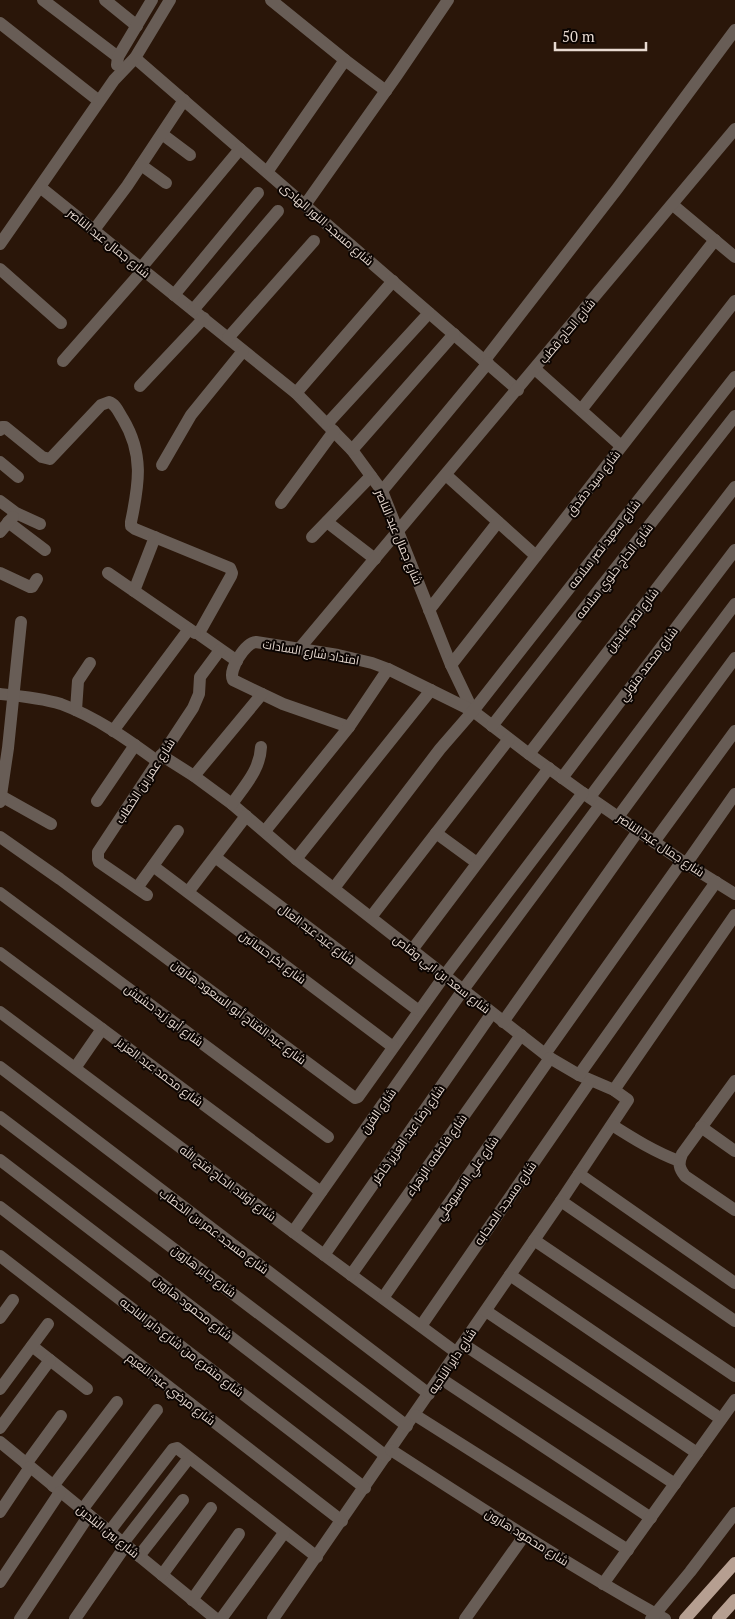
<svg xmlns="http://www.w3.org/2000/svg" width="735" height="1619" viewBox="0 0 735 1619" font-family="'PT Serif',Cairo,serif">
<rect width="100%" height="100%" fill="#2a1609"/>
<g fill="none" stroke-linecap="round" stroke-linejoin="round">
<g stroke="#685d56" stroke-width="12">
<polyline points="43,0 118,57"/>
<polyline points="105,0 137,26"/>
<polyline points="0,23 99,101"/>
<polyline points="135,58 518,390"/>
<polyline points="345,60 386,91"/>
<polyline points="117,65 118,57 152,0"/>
<polyline points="162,134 190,155"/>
<polyline points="141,165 166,183"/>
<polyline points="267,172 345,60 271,0"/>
<polyline points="40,187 296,393 352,450 382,491 451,665 473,711 529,754 583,793 682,861 735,894"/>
<polyline points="305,205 397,75 448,0"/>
<polyline points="673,205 735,257"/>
<polyline points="94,230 127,186 184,100"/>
<polyline points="0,244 114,80 135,58 170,0"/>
<polyline points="141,268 240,149"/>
<polyline points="0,269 61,323"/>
<polyline points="174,295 258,193"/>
<polyline points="193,310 278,211"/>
<polyline points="228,338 314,241"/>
<polyline points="63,361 143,270"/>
<polyline points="484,361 617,189 735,30"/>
<polyline points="535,369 621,446"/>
<polyline points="140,386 204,318"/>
<polyline points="296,393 393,281"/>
<polyline points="581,410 715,240"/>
<polyline points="327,424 429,313"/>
<path d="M0,430L2,427H5L42,457L50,459L101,405L109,402C116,404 119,413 123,419C144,454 139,484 131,522V526L135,529L230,568L232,573L231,576L199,633L200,635L237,661"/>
<polyline points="352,450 454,334"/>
<polyline points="0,462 18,477"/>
<polyline points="162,465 191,415 243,351"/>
<polyline points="446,475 536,556"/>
<polyline points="382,491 488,363"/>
<polyline points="0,501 16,513 40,524"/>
<polyline points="281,503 334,431"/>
<polyline points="8,522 45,550"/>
<polyline points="327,522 375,559"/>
<polyline points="0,532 13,517"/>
<polyline points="312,537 371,476"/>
<polyline points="0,573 30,587 32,587 37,579"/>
<polyline points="108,573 195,633"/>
<polyline points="134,591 155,537"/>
<polyline points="429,610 498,522"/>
<polyline points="299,649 735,129"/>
<polyline points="451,665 735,301"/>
<path d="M0,694C20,696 41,698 61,704C96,717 127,739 157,761"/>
<polyline points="76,710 78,681 90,663"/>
<polyline points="492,726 735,416"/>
<path d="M349,727L283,704L233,680C228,670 245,643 256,642L338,655L372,663L388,669L473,711"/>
<polyline points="113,731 189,629"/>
<polyline points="529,754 735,487"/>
<polyline points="161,755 194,776 232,804 296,859 550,1058 579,1075 614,1090 628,1100 561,1201 273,1619"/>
<polyline points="194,776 262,694"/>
<polyline points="562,778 735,550"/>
<polyline points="1,796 51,824"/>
<polyline points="590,797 735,604"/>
<polyline points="97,801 135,745"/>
<polyline points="0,802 8,748 21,622"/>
<path d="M232,804C245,785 260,770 261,747"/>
<polyline points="618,817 735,658"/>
<polyline points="265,831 349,727 388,669"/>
<polyline points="436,833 477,863"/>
<polyline points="0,837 60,879 355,1098 358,1097 445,975 583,793"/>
<polyline points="654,842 735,731"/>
<polyline points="215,857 419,1011"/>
<polyline points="296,859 431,690"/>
<polyline points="686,864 735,794"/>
<polyline points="153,866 393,1047"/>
<polyline points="137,888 178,831"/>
<polyline points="334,888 440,749 473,711 735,377"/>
<polyline points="188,892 246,816"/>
<polyline points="0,893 328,1137"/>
<polyline points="147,895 99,862 98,859 98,852 193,708 199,694 200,677 220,650"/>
<polyline points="371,917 509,739"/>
<polyline points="412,950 549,768"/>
<polyline points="0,953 321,1192"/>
<polyline points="0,1012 293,1232 457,1353"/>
<polyline points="503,1022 638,831"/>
<polyline points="545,1054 682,861"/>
<polyline points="0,1067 429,1394"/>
<polyline points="75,1068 102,1029"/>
<polyline points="579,1075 716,882"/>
<path d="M735,1081L682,1154C678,1164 679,1168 685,1176L735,1210"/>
<polyline points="614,1090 735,915"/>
<polyline points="0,1117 407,1426"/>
<path d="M612,1125C634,1139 655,1152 679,1161"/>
<polyline points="701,1127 735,1151"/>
<polyline points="0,1160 386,1456"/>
<polyline points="579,1174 735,1283"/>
<polyline points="561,1201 735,1321"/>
<polyline points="0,1207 365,1488"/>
<polyline points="293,1232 463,990 600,805"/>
<polyline points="534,1240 735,1376"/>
<polyline points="324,1255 492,1013"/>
<polyline points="0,1256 342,1521"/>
<polyline points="351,1275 521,1035"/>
<polyline points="510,1275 721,1419"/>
<polyline points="383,1298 550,1058"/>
<polyline points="486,1311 697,1453"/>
<polyline points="0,1318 13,1300"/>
<polyline points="421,1326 590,1081"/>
<polyline points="463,1344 675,1484"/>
<polyline points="32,1346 87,1389"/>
<polyline points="440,1378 651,1518"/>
<polyline points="0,1389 48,1324"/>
<polyline points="415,1415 628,1550"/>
<polyline points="0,1428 50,1360"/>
<polyline points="0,1442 216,1619"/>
<path d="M391,1450C481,1508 571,1567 665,1619"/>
<polyline points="26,1464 61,1416"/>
<polyline points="53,1486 117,1402"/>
<polyline points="82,1510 157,1410"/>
<polyline points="0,1512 30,1467"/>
<polyline points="109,1532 173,1449 177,1448 317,1557"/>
<polyline points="123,1543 189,1458"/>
<polyline points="139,1556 183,1500"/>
<polyline points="162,1575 211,1508"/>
<polyline points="0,1582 60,1492"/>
<polyline points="603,1584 735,1400"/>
<polyline points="192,1600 239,1534"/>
<polyline points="20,1619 89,1515"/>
<polyline points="75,1619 126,1545"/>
<polyline points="221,1619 284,1533"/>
<polyline points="465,1619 524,1536"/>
<polyline points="651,1619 690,1572 735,1513"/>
</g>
<g stroke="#b69f91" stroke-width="12">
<polyline points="685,1619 735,1563"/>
<polyline points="718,1619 735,1600"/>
</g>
</g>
<g text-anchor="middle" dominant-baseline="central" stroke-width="4" stroke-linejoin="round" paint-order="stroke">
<g font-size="12" fill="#e8dad1" stroke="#0c0502">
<text transform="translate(327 224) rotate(41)">شارع مسجد النور الهادى</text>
<text transform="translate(109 243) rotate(39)">شارع جمال عبد الناصر</text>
<text transform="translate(567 331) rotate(-50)">شارع الحاج قطب</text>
<text transform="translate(593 483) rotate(-52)">شارع سيد دقدق</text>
<text transform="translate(399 537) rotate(67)">شارع جمال عبد الناصر</text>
<text transform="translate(604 544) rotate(-52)">شارع سعيد نصر سلامه</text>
<text transform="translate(614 571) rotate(-52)">شارع الحاج حلوي سلامه</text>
<text transform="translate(632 620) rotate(-52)">شارع نصر عابدين</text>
<text transform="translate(311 652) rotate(10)">امتداد شارع السادات</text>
<text transform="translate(648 664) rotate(-53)">شارع محمد متولي</text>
<text transform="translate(145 781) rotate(-57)">شارع عمر بن الخطاب</text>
<text transform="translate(661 845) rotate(34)">شارع جمال عبد الناصر</text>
<text transform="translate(317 934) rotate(37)">شارع عيد عبد العال</text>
<text transform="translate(273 957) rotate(37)">شارع بكر حسانين</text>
<text transform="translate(442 974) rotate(38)">شارع سعد بن ابي وقاص</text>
<text transform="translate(239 1012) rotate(37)">شارع عبد الفتاح أبو السعود هارون</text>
<text transform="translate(164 1015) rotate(37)">شارع أبو زيد حشيش</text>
<text transform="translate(160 1072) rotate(37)">شارع محمد عبد العزيز</text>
<text transform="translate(378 1111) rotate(-55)">شارع الفرن</text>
<text transform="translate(408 1134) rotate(-55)">شارع رضا عبد العزيز خاطر</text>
<text transform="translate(436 1155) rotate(-55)">شارع فاطمه الزهراء</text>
<text transform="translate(467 1178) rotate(-55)">شارع علي الاسيوطي</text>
<text transform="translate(228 1183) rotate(37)">شارع اولاد الحاج فتح الله</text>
<text transform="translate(505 1203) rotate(-55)">شارع مسجد الصحابه</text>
<text transform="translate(214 1231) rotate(37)">شارع مسجد عمر بن الخطاب</text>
<text transform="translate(204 1271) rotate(37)">شارع جابر هارون</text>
<text transform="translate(193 1308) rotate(38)">شارع محمود هارون</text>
<text transform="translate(182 1347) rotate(38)">شارع متفرع من شارع داير الناحيه</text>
<text transform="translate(452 1361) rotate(-56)">شارع داير الناحيه</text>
<text transform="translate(171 1389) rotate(38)">شارع مرضي عبد النعيم</text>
<text transform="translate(108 1531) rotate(39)">شارع بين البلدين</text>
<text transform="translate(527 1537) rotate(32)">شارع محمود هارون</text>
</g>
</g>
<path d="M555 42v8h91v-8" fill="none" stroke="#e8dad1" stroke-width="2.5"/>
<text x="562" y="42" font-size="15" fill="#e8dad1" stroke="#0c0502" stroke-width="4" paint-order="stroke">50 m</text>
</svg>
